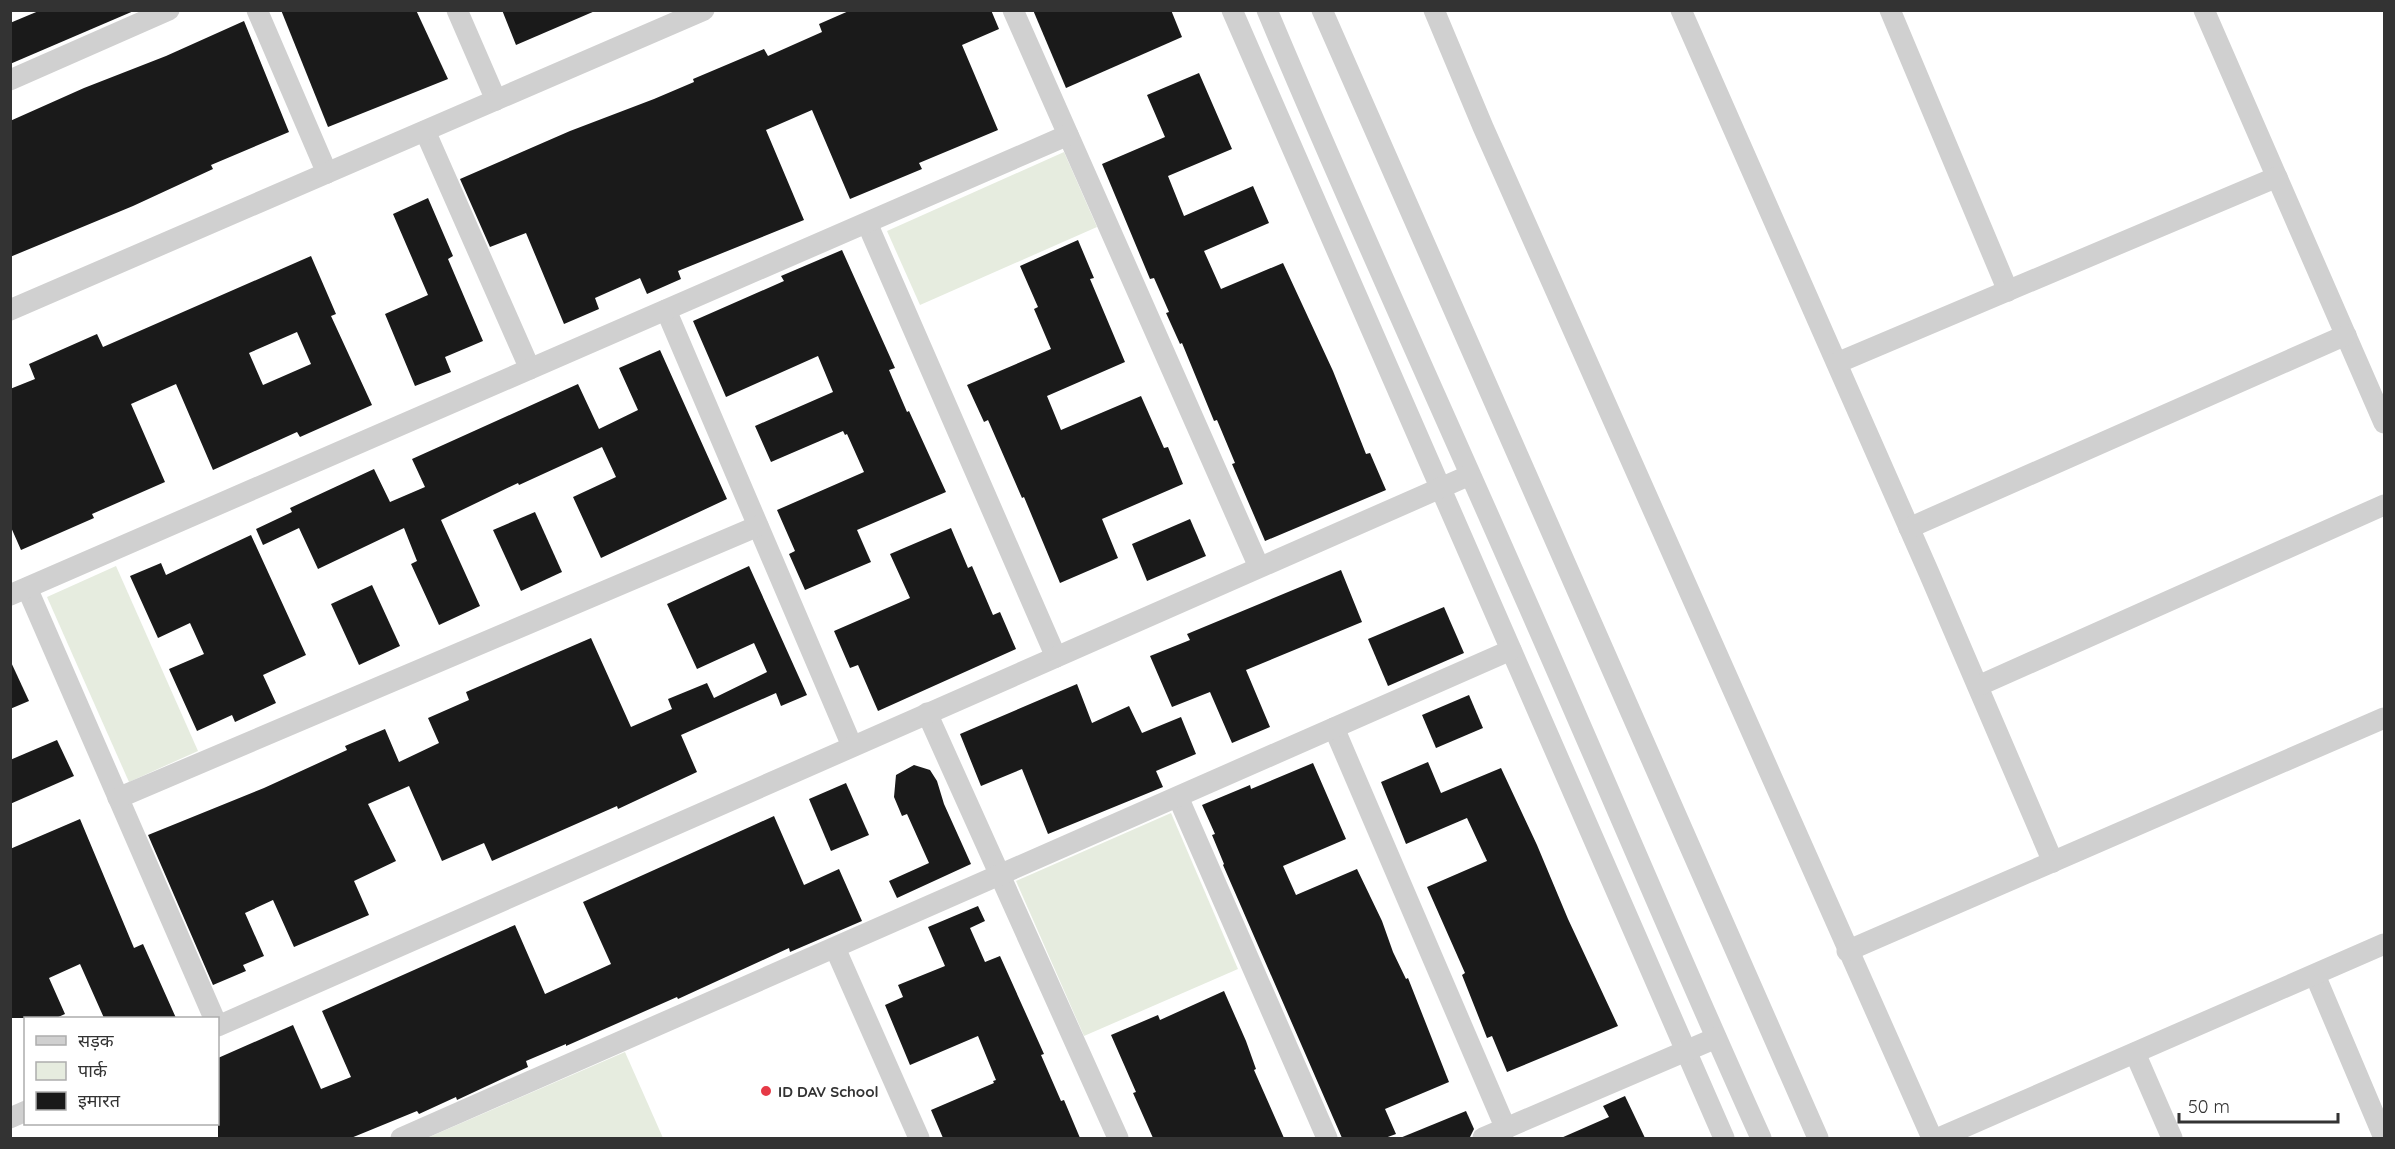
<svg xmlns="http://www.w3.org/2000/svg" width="2395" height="1149" viewBox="0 0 2395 1149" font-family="Quicksand,'Noto Sans Devanagari',sans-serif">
<rect width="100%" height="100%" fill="#fff"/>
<g fill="#e6ecdf">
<polygon points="1064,152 1097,227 920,305 887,231"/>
<polygon points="116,566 198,751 129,782 47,597"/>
<polygon points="1171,813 1238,969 1084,1036 1016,881"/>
<polygon points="625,1052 663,1138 427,1138"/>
</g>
<g fill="#1a1a1a" fill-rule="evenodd">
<polygon points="41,10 136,10 10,64 10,23"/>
<polygon points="281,10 416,10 448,79 328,127"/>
<polygon points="502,10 595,10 595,11 516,45"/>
<polygon points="851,10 991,10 999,29 962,45 998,130 919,163 922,169 850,199 812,110 766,130 804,220 678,271 681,279 647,294 640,278 595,298 599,309 564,324 526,233 490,247 460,179 570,131 654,99 694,82 693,79 764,49 768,56 822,32 819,24"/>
<polygon points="1033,10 1171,10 1182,37 1066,88"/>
<polygon points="244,21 289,132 211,165 213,169 133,206 10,257 10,121 84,88 166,56"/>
<polygon points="1199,73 1232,149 1168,176 1184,216 1253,186 1269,223 1204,251 1221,289 1283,263 1333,371 1366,454 1370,453 1386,490 1265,541 1232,464 1235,463 1217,420 1214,421 1182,343 1180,344 1166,313 1169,312 1154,278 1150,279 1102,164 1165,137 1147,95"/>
<polygon points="428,198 453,256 448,259 483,341 445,357 451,372 415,386 385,314 428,295 393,214"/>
<polygon points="1078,240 1094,278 1090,279 1125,362 1047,396 1061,430 1141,396 1164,448 1168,447 1183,484 1102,519 1118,558 1060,583 1024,497 1022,498 988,420 984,422 967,385 1051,349 1034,309 1038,307 1020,266"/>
<polygon points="842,250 895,368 889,370 907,412 909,411 946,492 857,530 871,562 805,590 789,554 795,551 777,510 864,472 847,434 845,435 843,431 771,462 755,426 833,392 818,356 726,397 693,321 784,281 781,276"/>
<path d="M311,256L336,314L331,316L372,405L300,437L297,432L213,470L176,384L131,404L165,482L92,514L94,518L21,550L10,525V389L35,379L29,364L97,334L103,347ZM297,332L311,364L263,385L249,353Z"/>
<polygon points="660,350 727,499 601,558 573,497 616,477 602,447 519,485 518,483 441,520 480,606 439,625 411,564 417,561 404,528 318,569 299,528 263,545 256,529 292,512 290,508 374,469 390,502 425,487 412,459 578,384 599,429 638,410 619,368"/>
<polygon points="535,512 562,572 521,591 493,530"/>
<polygon points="1190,519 1206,556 1147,581 1132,544"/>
<polygon points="951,528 968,568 972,566 993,615 1000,612 1016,649 878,711 858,665 850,668 834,631 910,598 890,554"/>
<polygon points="251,535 306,655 263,675 276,703 235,722 232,715 197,731 169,669 204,654 190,623 158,638 130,576 161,563 166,575"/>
<polygon points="749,566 807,695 781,706 776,693 681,735 697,772 618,809 617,806 492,861 484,843 442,861 409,786 368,804 396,861 354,881 369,915 294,947 273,900 245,913 264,956 243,965 246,971 213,985 148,835 264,788 347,750 345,746 385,729 399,762 439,743 428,718 469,700 466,692 591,638 631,727 672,709 668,699 707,683 714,698 767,672 754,643 697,669 667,604"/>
<polygon points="1341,570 1362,622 1246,670 1270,727 1232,743 1210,692 1172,707 1150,656 1190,640 1187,634"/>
<polygon points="372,585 400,646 359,665 331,604"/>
<polygon points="1444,607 1464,653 1388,686 1368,639"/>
<polygon points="10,660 29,701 10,709"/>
<polygon points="1077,684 1092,723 1129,706 1142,733 1181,717 1196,754 1156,771 1163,787 1048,834 1022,769 981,786 960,734"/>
<polygon points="1469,695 1483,728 1436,748 1422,715"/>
<polygon points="57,740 74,776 10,804 10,760"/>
<polygon points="1428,762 1441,793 1501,768 1537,845 1568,919 1618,1026 1507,1072 1492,1036 1487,1038 1462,975 1465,973 1427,887 1487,861 1467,818 1406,844 1381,782"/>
<polygon points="1313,763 1346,839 1283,866 1296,895 1357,869 1382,921 1393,952 1406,979 1408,978 1449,1082 1385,1109 1396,1134 1385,1138 1342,1138 1223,865 1224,864 1212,835 1215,834 1202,805 1250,785 1251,789"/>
<polygon points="914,765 930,770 937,781 944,804 971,864 897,898 889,881 929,863 907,814 902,816 894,797 896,775"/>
<polygon points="846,783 869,835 831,851 809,799"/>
<polygon points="774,816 804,885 839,869 862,921 790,952 789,948 678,999 677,997 566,1046 566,1044 526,1061 528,1067 457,1100 456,1097 419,1114 417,1111 351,1138 218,1138 218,1058 293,1025 321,1089 351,1077 322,1011 515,925 545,994 611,964 583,902"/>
<polygon points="80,819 134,948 143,944 176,1018 104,1018 80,964 49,978 65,1014 56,1018 10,1018 10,849"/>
<polygon points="978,906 985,921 970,928 985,962 1000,956 1044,1054 1041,1055 1061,1101 1064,1100 1080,1138 943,1138 931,1110 994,1083 993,1081 996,1080 978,1036 910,1065 885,1005 903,997 898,985 945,966 928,927"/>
<polygon points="1224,991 1246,1041 1256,1069 1254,1070 1284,1138 1153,1138 1133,1093 1136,1092 1111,1035 1158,1015 1160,1020"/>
<polygon points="1625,1096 1645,1138 1561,1138 1609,1117 1603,1106"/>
<polygon points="1466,1111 1474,1129 1470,1137 1400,1138"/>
</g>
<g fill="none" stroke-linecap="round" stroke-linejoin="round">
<g stroke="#d0d0d0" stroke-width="21">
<polyline points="257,10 327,173"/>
<polyline points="457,10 496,100"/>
<polyline points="1013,10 1259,567"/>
<polyline points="1232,10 1724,1138"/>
<path d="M1267,10C1346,199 1431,384 1513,571C1597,760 1676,950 1761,1138"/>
<polyline points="1322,10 1818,1138"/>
<polyline points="1434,10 1483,127 1932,1138"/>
<polyline points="1681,10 1929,573 2053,862"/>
<polyline points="1890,10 2008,291"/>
<polyline points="2204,10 2384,423"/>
<polyline points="10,80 169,10"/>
<polyline points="425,131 530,369"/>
<polyline points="867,223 1056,657"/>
<polyline points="10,310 704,10"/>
<polyline points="666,310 852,746"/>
<polyline points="1837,363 2277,177"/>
<polyline points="1909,528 2346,335"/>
<polyline points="27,588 214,1018"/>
<polyline points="10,595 1068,135"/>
<polyline points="1978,686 2384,505"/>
<polyline points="927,713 1118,1138"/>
<polyline points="1334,728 1506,1129"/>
<polyline points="1178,797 1327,1138"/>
<polyline points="118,798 758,526"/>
<polyline points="835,948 919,1138"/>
<polyline points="1847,951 2384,718"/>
<polyline points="2315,975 2384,1138"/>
<polyline points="218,1026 1470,475"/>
<polyline points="2135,1053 2172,1138"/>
<polyline points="10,1118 26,1111"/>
<polyline points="401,1138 1511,650"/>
<polyline points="1483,1138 1716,1038"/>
<polyline points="1939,1138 2384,944"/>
</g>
</g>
<circle fill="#e63946" stroke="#fff" stroke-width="2" cx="766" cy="1091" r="6"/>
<g text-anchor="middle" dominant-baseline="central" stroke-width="6" stroke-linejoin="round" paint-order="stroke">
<g font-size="15" font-weight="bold" fill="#333" stroke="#fff" text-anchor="start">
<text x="778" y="1091">ID DAV School</text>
</g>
</g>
<rect width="2395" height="1149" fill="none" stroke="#333333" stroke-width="24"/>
<rect x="24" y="1017" width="195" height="108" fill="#ffffff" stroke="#adadad" stroke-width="1.5"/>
<rect x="36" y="1036" width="30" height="9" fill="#d0d0d0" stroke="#adadad" stroke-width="1.5"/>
<text x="78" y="1047" font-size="18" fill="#333333">सड़क</text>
<rect x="36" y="1062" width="30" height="18" fill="#e6ecdf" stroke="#adadad" stroke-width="1.5"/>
<text x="78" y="1077" font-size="18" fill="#333333">पार्क</text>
<rect x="36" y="1092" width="30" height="18" fill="#1a1a1a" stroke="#adadad" stroke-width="1.5"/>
<text x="78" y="1107" font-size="18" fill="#333333">इमारत</text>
<path d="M2179 1113v9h159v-9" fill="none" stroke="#333333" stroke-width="3"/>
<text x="2188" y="1113" font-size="18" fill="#333333" stroke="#ffffff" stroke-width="4.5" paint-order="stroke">50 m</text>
</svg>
